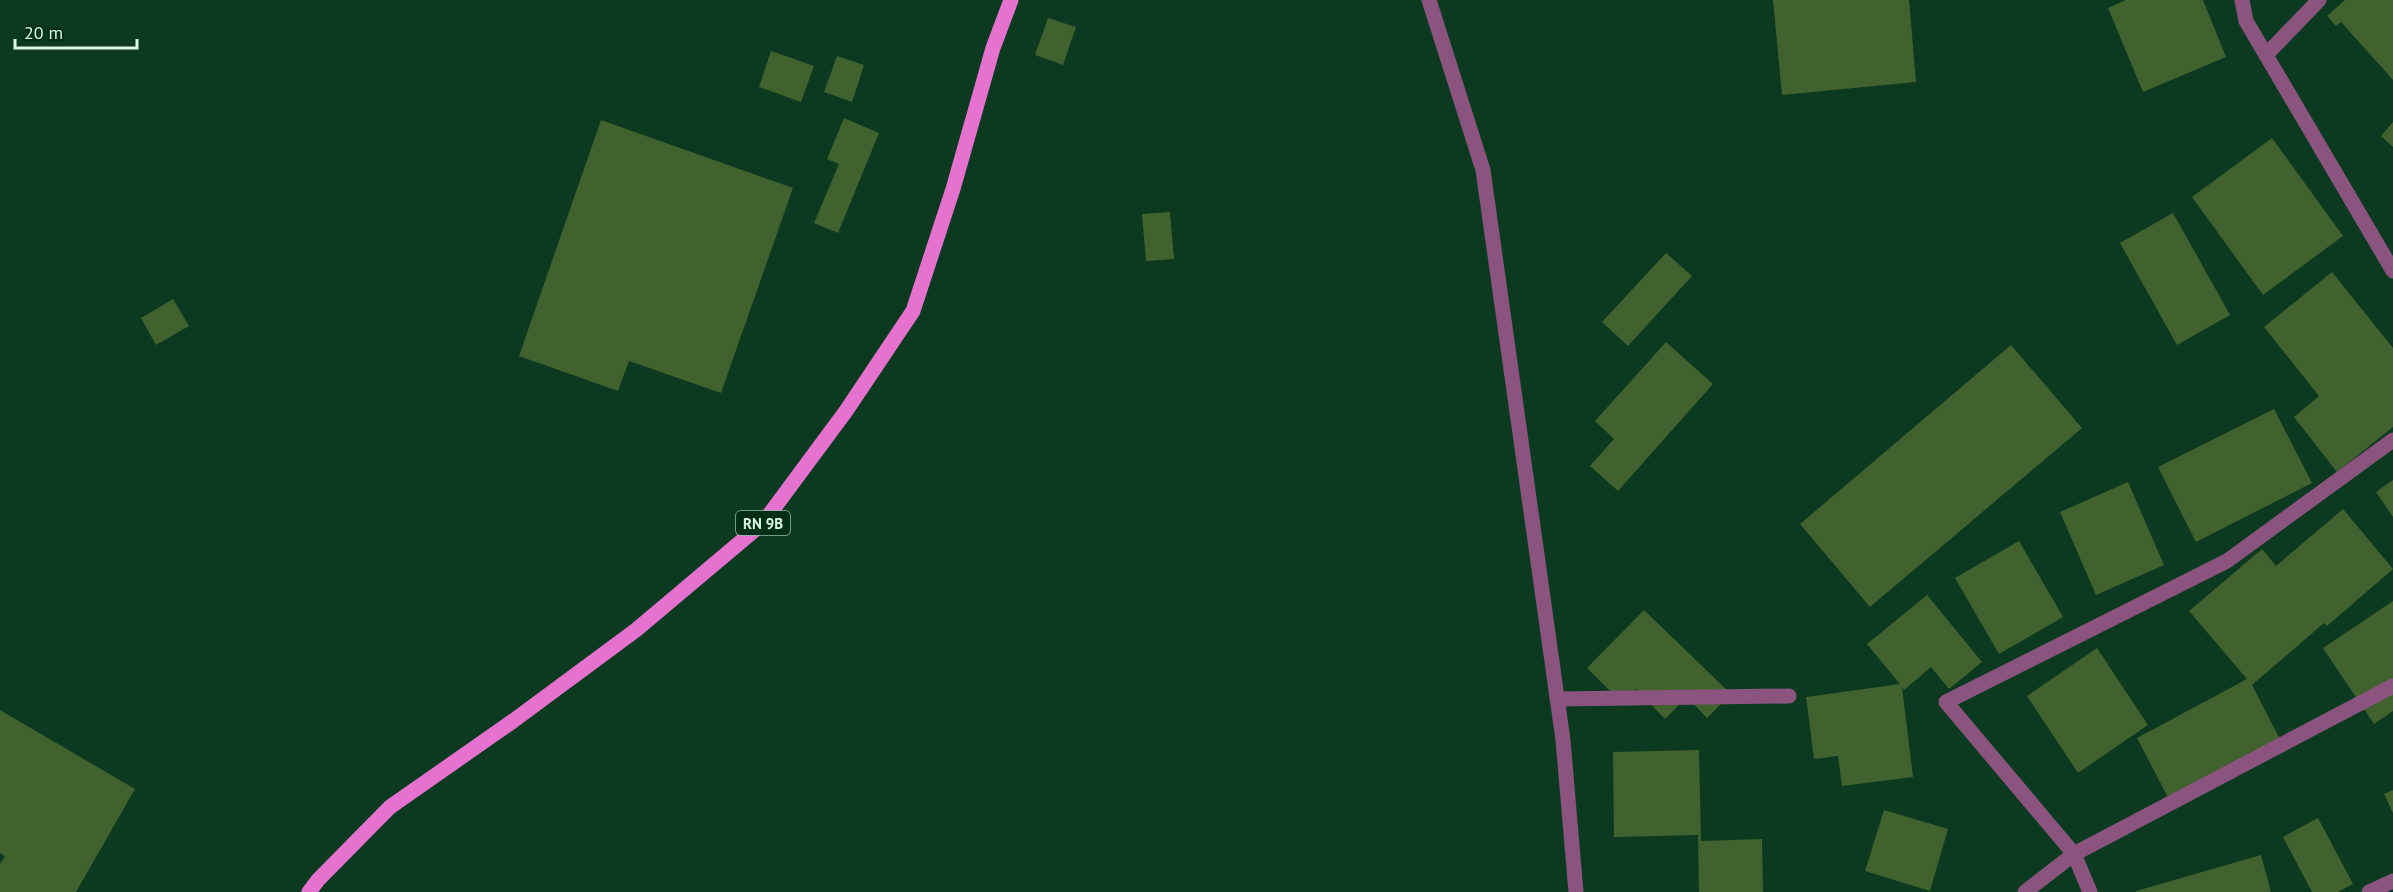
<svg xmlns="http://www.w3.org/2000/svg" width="2393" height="892" viewBox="0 0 2393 892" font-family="'PT Sans',sans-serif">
<rect width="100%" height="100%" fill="#0b3a20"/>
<g fill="#41612f">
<polygon points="1773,0 1909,0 1916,82 1782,95"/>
<polygon points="2126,0 2203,0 2226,57 2143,92 2108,8"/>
<polygon points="2345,0 2393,0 2393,80 2341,22 2336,26 2327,16"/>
<polygon points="1048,18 1076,27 1063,65 1035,55"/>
<polygon points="771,51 814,66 801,102 759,87"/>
<polygon points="837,56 864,65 852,102 824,92"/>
<polygon points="844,118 879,133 838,233 814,223 839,164 827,159"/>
<polygon points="601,120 793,188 721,393 629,361 618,391 519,356"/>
<polygon points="2393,122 2393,147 2381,136"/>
<polygon points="2272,138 2343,236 2263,295 2192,197"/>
<polygon points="1170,212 1174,259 1146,261 1142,214"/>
<polygon points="2173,213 2230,315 2177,345 2120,243"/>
<polygon points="1666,253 1692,276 1628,346 1602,322"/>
<polygon points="2332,272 2393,348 2393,427 2337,472 2294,417 2319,396 2264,327"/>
<polygon points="173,299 189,326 156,345 141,318"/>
<polygon points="1666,342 1713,384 1618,491 1590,466 1614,439 1595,421"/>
<polygon points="2011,345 2082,428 1870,607 1800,524"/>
<polygon points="2274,409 2312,483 2196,542 2158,467"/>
<polygon points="2393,480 2393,517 2376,492"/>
<polygon points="2128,482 2164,565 2096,595 2060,512"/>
<polygon points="2343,509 2393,569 2327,626 2324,623 2252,685 2285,749 2174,809 2137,738 2247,679 2189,611 2262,549 2276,566"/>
<polygon points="2019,541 2063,617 1999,654 1955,578"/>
<polygon points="1927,595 1982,662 1949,689 1931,667 1904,690 1902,687 1913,777 1842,786 1838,756 1814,759 1806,697 1900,684 1867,644"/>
<polygon points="2393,601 2393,711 2374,724 2323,648"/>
<polygon points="1644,610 1731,694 1707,718 1687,697 1665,719 1636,689 1622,703 1587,668"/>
<polygon points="2097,648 2148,725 2078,773 2027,696"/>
<polygon points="0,710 135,789 76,892 0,892 0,864 5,856 0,853"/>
<polygon points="1699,750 1701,841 1762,839 1763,892 1699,892 1698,835 1614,837 1613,752"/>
<polygon points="2393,790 2393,813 2384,794"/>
<polygon points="1884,810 1948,829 1930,891 1865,871"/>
<polygon points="2318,818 2353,884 2338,892 2312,892 2283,837"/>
<polygon points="2261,855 2271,892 2136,892 2136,891"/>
</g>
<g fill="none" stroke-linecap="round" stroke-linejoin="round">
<g stroke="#8b547f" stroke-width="15">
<polyline points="1429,0 1483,170 1563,740 1576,892"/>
<polyline points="2242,0 2246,21 2393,271"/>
<polyline points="2266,55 2319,0"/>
<polyline points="1557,699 1789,696"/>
<polyline points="2025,892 2074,854 2393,686"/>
<polyline points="2090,892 2074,854 1946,702 2227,561 2393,440"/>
<polyline points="2369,892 2393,881"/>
</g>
<polyline stroke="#e572cf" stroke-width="15" points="309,892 318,880 390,807 513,721 636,630 763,523 846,411 913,311 953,189 993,48 1011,0"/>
</g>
<g text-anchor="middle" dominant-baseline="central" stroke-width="6" stroke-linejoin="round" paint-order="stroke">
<rect fill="#002f17" stroke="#98bba5" stroke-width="1.5" x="736" y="511" width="54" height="24" rx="4.5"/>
<g font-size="15" font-weight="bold" fill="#d9f7e2">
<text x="763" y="523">RN 9B</text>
</g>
</g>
<path d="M15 39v9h122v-9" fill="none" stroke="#d9f7e2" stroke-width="3"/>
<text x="24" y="39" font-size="18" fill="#d9f7e2" stroke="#002f17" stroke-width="4.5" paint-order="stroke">20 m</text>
</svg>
